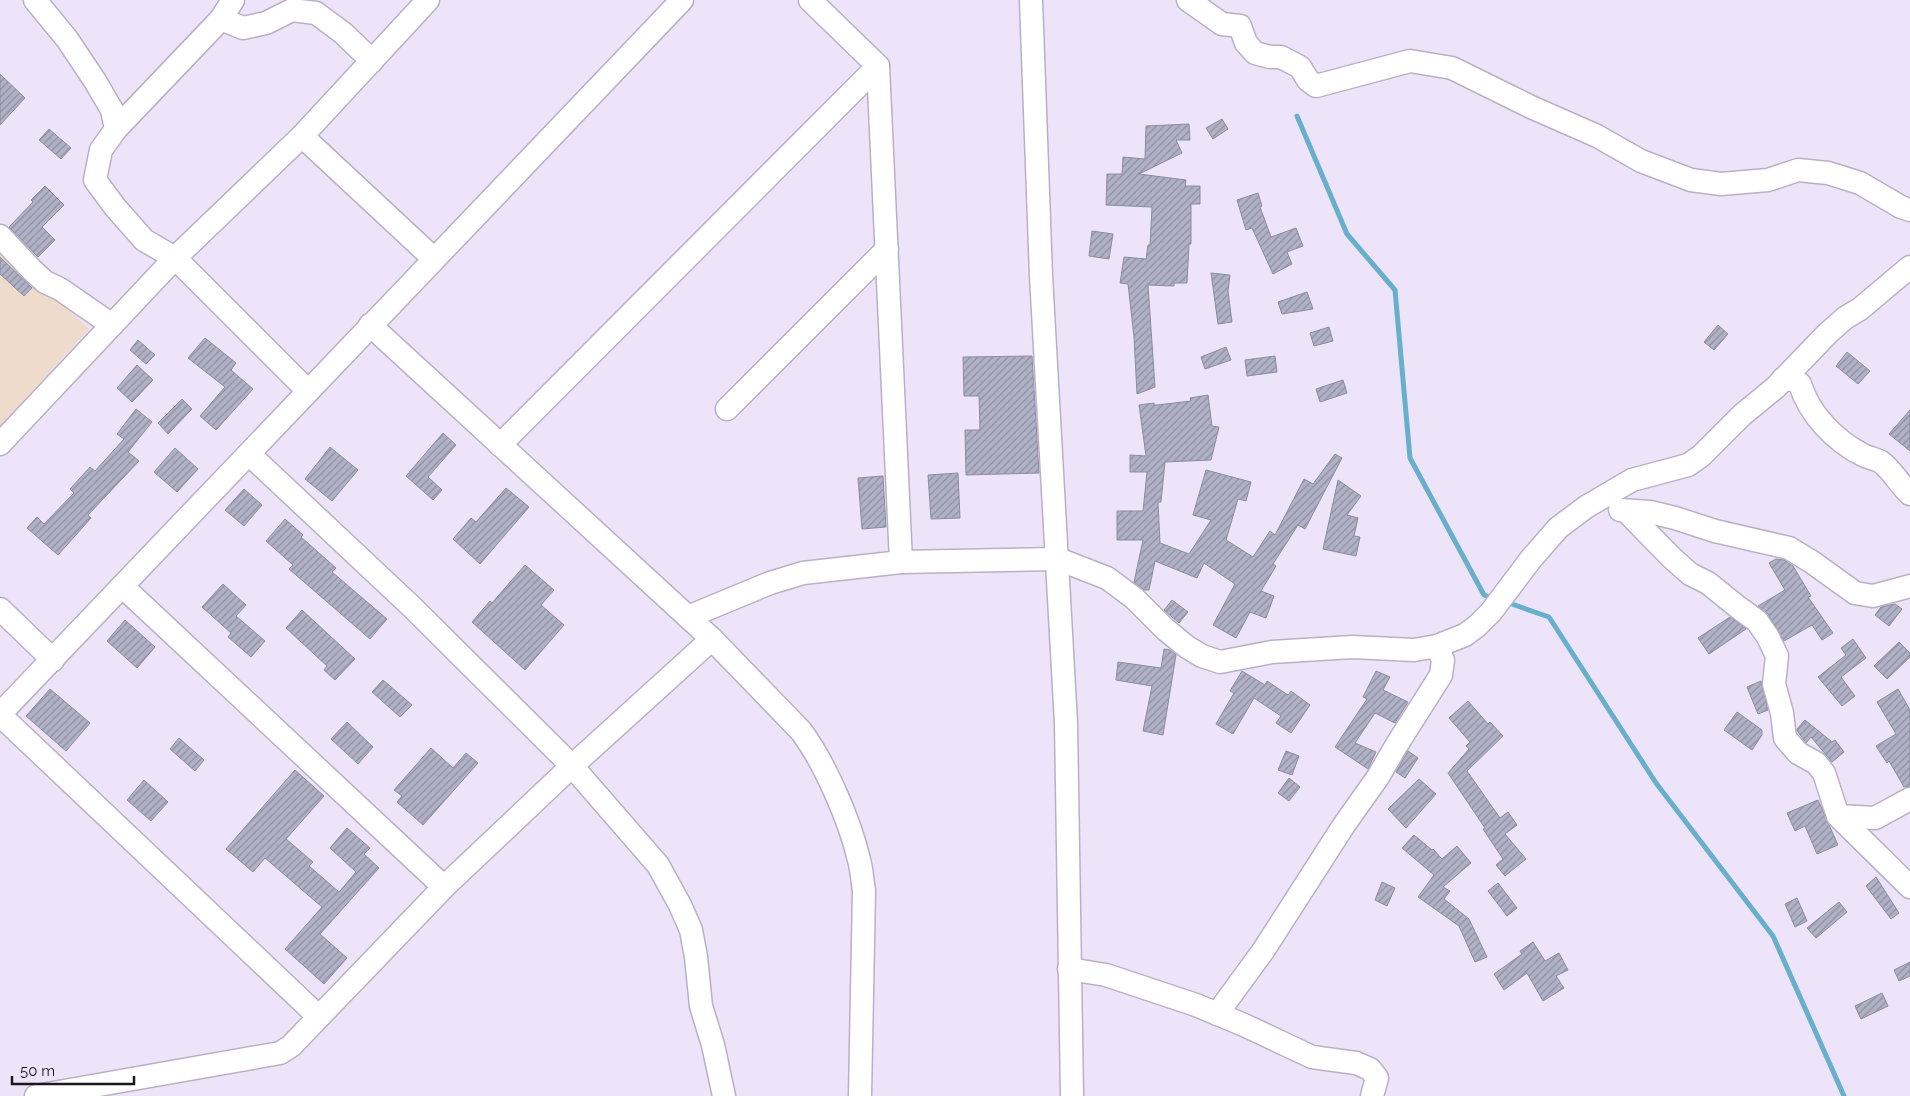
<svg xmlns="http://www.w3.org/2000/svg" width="1910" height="1096" viewBox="0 0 1910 1096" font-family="Raleway,sans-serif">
<defs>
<pattern id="building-hatch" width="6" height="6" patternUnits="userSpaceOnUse" patternTransform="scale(1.25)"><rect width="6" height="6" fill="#b0b1c6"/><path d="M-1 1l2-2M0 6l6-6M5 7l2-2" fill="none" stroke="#8e8fa0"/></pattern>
</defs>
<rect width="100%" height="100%" fill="#eee4f9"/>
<polygon fill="#eedbcb" points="0,247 89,329 0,426"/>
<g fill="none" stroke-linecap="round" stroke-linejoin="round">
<g stroke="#67afca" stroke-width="5">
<polyline points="1297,116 1347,234 1395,290 1410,458 1484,595 1493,598"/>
<polyline points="1506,602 1549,617 1656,783 1773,936 1844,1096"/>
</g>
</g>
<g fill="url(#building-hatch)" stroke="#8b8ca1">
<polygon points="0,74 25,98 0,125"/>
<polygon points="1222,119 1228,129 1213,139 1206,128"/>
<polygon points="1189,124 1190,140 1176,140 1182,153 1139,174 1186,180 1185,186 1200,186 1200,204 1191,204 1191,244 1189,244 1187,283 1174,283 1174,286 1148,285 1155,387 1137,394 1134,337 1128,284 1120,283 1124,257 1146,259 1148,245 1150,245 1152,207 1106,205 1107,174 1122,174 1123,157 1145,159 1146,126"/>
<polygon points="49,129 71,148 61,159 39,140"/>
<polygon points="45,186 64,205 42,227 55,240 38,257 9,227 33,202 31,200"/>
<polygon points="1258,193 1262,206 1260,207 1271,237 1296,228 1303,246 1287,252 1292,264 1273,274 1252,228 1246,230 1237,200"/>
<polygon points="1092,231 1113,234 1109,259 1089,256"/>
<polygon points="0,257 32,288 24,296 0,274"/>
<polygon points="1211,273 1230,275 1228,291 1232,322 1218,324"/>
<polygon points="1307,292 1313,309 1282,314 1278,302"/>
<polygon points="1718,325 1728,334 1714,350 1704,342"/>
<polygon points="1329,327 1333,341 1314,346 1310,333"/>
<polygon points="205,338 236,363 231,370 253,389 216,430 200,416 225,387 188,358"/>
<polygon points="138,340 155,355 146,364 130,350"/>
<polygon points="1226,347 1231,360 1205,369 1201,357"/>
<polygon points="1847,352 1870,371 1858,384 1836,366"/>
<polygon points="1032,356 1039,473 966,475 965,430 980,430 979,396 964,396 963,357"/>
<polygon points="1275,356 1277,372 1247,376 1245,360"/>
<polygon points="137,365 153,380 132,402 117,388"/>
<polygon points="1343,380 1347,393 1320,402 1316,389"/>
<polygon points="1208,395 1212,426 1219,427 1211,460 1165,462 1161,502 1158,502 1160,543 1189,554 1211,520 1193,515 1206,470 1251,482 1246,501 1238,499 1226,540 1253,557 1270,531 1275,535 1304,479 1313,484 1335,454 1342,458 1305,529 1298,525 1273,564 1276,566 1261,591 1274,596 1266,618 1250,612 1236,638 1213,625 1235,584 1204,563 1197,578 1155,561 1149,590 1144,590 1134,582 1143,540 1117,540 1117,511 1143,511 1147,472 1130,472 1130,455 1146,456 1139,405 1154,403 1154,405 1157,405 1191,401 1190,398"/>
<polygon points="182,399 192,409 168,434 158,423"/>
<polygon points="136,409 152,422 128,452 139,461 88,515 91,518 58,555 27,528 37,517 44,524 74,493 70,489 90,467 95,471 124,439 117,434"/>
<polygon points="1910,410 1910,451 1889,434"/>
<polygon points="443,433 456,445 428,477 442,490 433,500 406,476"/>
<polygon points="330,447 358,470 332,501 305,479"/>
<polygon points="175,448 198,469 177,492 154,472"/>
<polygon points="958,473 960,518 931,519 928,475"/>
<polygon points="883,476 886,527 862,529 858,478"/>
<polygon points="1338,480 1361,496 1347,515 1358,518 1354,536 1360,537 1356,556 1323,549"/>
<polygon points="506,488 529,507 480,564 453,539 471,518 476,522"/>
<polygon points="244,489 262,505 244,526 225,510"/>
<polygon points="285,519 303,535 301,537 336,568 332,572 387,619 370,639 289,569 293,565 266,541"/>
<polygon points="1776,559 1784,560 1793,566 1811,596 1808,597 1833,633 1822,640 1812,625 1784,641 1768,614 1758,606 1785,590 1769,563"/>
<polygon points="525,565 554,590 541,605 564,625 525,670 472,622 490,601 492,603"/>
<polygon points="223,584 246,605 236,616 265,641 251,657 228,637 231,633 202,607"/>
<polygon points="1172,600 1188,612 1179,623 1164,610"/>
<polygon points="1895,604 1902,609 1889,626 1875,615 1881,607"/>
<polygon points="302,610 355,659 335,680 324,670 327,666 286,628"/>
<polygon points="1730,617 1746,629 1709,654 1698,638"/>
<polygon points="125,620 155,647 137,668 107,641"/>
<polygon points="1853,639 1866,658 1841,677 1855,696 1842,706 1818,677 1846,655 1841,648"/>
<polygon points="1899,642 1910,653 1910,657 1887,679 1874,666"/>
<polygon points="1164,649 1170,650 1176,655 1163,735 1143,731 1152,686 1116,680 1118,662 1161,668"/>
<polygon points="1242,671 1265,685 1267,681 1288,695 1291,691 1310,705 1291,733 1276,723 1281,716 1254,698 1233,734 1216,724 1234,693 1230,691"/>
<polygon points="1376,671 1390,677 1383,690 1408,702 1395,723 1375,713 1355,743 1376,752 1368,769 1335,747 1367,699 1363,697"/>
<polygon points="383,680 412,705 400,717 372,692"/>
<polygon points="1761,681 1768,710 1758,714 1747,687"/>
<polygon points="50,689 90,723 66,751 26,716"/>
<polygon points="1898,689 1910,710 1910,786 1904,787 1889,761 1887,763 1876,746 1896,734 1877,702"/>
<polygon points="1468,701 1488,724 1490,722 1503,736 1467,771 1500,818 1508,812 1517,825 1505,834 1526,859 1505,876 1496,865 1503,859 1483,829 1485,828 1448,773 1469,749 1466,746 1470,742 1449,718"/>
<polygon points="1737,712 1762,730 1762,735 1752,750 1724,730"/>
<polygon points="1805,720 1832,742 1835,740 1844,752 1832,762 1811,737 1806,743 1798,732 1797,729"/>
<polygon points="347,722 373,747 358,764 331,739"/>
<polygon points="179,738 204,760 195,771 170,749"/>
<polygon points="431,748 453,768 466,753 478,763 423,825 397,802 402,796 394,790"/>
<polygon points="1286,751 1299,756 1292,775 1278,770"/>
<polygon points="1408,751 1418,758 1405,778 1396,772"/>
<polygon points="295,770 324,796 286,839 313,862 309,866 339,892 356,872 330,848 347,828 370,848 364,854 379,868 320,934 347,958 324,984 285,949 322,907 265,858 253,872 226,849"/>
<polygon points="1289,778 1300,787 1289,801 1278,793"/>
<polygon points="1419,779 1436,794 1406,828 1388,809"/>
<polygon points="144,780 168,802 151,821 127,800"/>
<polygon points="1818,800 1838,845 1817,854 1805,826 1795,831 1787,813"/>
<polygon points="1414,835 1432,850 1433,849 1442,859 1457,846 1471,863 1443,887 1450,891 1444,899 1469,919 1487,957 1475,962 1459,926 1418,897 1434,875 1402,848"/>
<polygon points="1876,877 1899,913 1891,919 1866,886"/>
<polygon points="1382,882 1395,888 1387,906 1375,900"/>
<polygon points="1498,883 1517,908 1507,916 1488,891"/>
<polygon points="1797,898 1807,921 1795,927 1785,904"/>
<polygon points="1839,902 1847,912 1816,938 1807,928"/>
<polygon points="1533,942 1545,961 1559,953 1568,970 1556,976 1564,988 1543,1001 1527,973 1504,990 1494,974 1522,954 1520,951"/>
<polygon points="1910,962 1910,976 1899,981 1894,970"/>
<polygon points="1882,993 1888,1006 1861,1019 1855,1006"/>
</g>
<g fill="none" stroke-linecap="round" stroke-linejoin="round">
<defs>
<g id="minor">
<polyline points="35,0 67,39 95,81 112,110 116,129 101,150 95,180 115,207 144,240 175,258 308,391"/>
<polyline points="810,0 878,66 901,562"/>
<polyline points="1031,0 1041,276 1066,723 1072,1096"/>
<polyline points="1188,0 1222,24 1240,26 1246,43 1255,53 1270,57 1281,57 1300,67 1308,80 1316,86 1410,61 1452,68 1531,107 1597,136 1641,161 1691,180 1721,184 1768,180 1798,170 1828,173 1860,183 1901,207 1910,210"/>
<polyline points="221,19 243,28 266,23 292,10 316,13 343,33 372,61"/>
<polyline points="116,129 221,19 233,0"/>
<polyline points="302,136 434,259"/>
<polyline points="0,236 32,270 45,282 60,289 112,325"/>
<path d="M370,325L712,639L801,731C825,763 850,821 859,860C862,870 862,880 864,890L860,1096"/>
<path d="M1783,379L1793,380L1800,384C1809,414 1835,441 1863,455C1869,458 1876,459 1881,462C1893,471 1899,484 1910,494"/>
<polyline points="727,409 887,249"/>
<polyline points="0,444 175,258 302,136 428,0"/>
<polyline points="500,445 878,66"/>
<polyline points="249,454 412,607 572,766 658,865 680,905 691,930 696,957 701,1006 713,1045 724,1096"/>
<polyline points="1620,510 1650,512 1675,518 1715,531 1789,548 1812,562 1855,593 1873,596 1910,586"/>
<polyline points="1626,511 1672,558 1690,574 1708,583 1739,608 1757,621 1768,637 1777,656 1774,684 1782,713 1785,738 1798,753 1816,763 1824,773 1838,816 1910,887"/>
<polyline points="122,586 444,887"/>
<polyline points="0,609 53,660"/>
<polyline points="688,617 770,583 803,573 901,562 1058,559 1107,578 1134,598 1165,629 1187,647 1202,656 1220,662 1272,652 1352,647 1414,650 1437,646 1465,635 1477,626 1491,612 1531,559 1558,528 1586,507 1632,480 1688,465 1701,456 1742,415 1775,388 1828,333 1845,318 1860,309 1910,267"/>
<polyline points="0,714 682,0"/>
<polyline points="0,715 319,1017"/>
<polyline points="1838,816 1875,818 1910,799"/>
<polyline points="1069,969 1106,975 1196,1005 1244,1025 1312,1057 1356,1063 1370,1069 1377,1078 1372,1096"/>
<polyline points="1217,1014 1263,951 1344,825 1378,777 1396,746 1441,675 1443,660 1437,646"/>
<polyline points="36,1096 280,1053 291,1046 444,887 572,766 712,639"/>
</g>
</defs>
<use href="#minor" stroke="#bab0c4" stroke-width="25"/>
<use href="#minor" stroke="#fff" stroke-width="22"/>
</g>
<path d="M12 1076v8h122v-8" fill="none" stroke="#1a171e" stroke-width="2.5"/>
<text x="20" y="1076" font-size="15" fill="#1a171e" stroke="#eee4f9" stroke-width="4" paint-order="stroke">50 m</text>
</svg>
